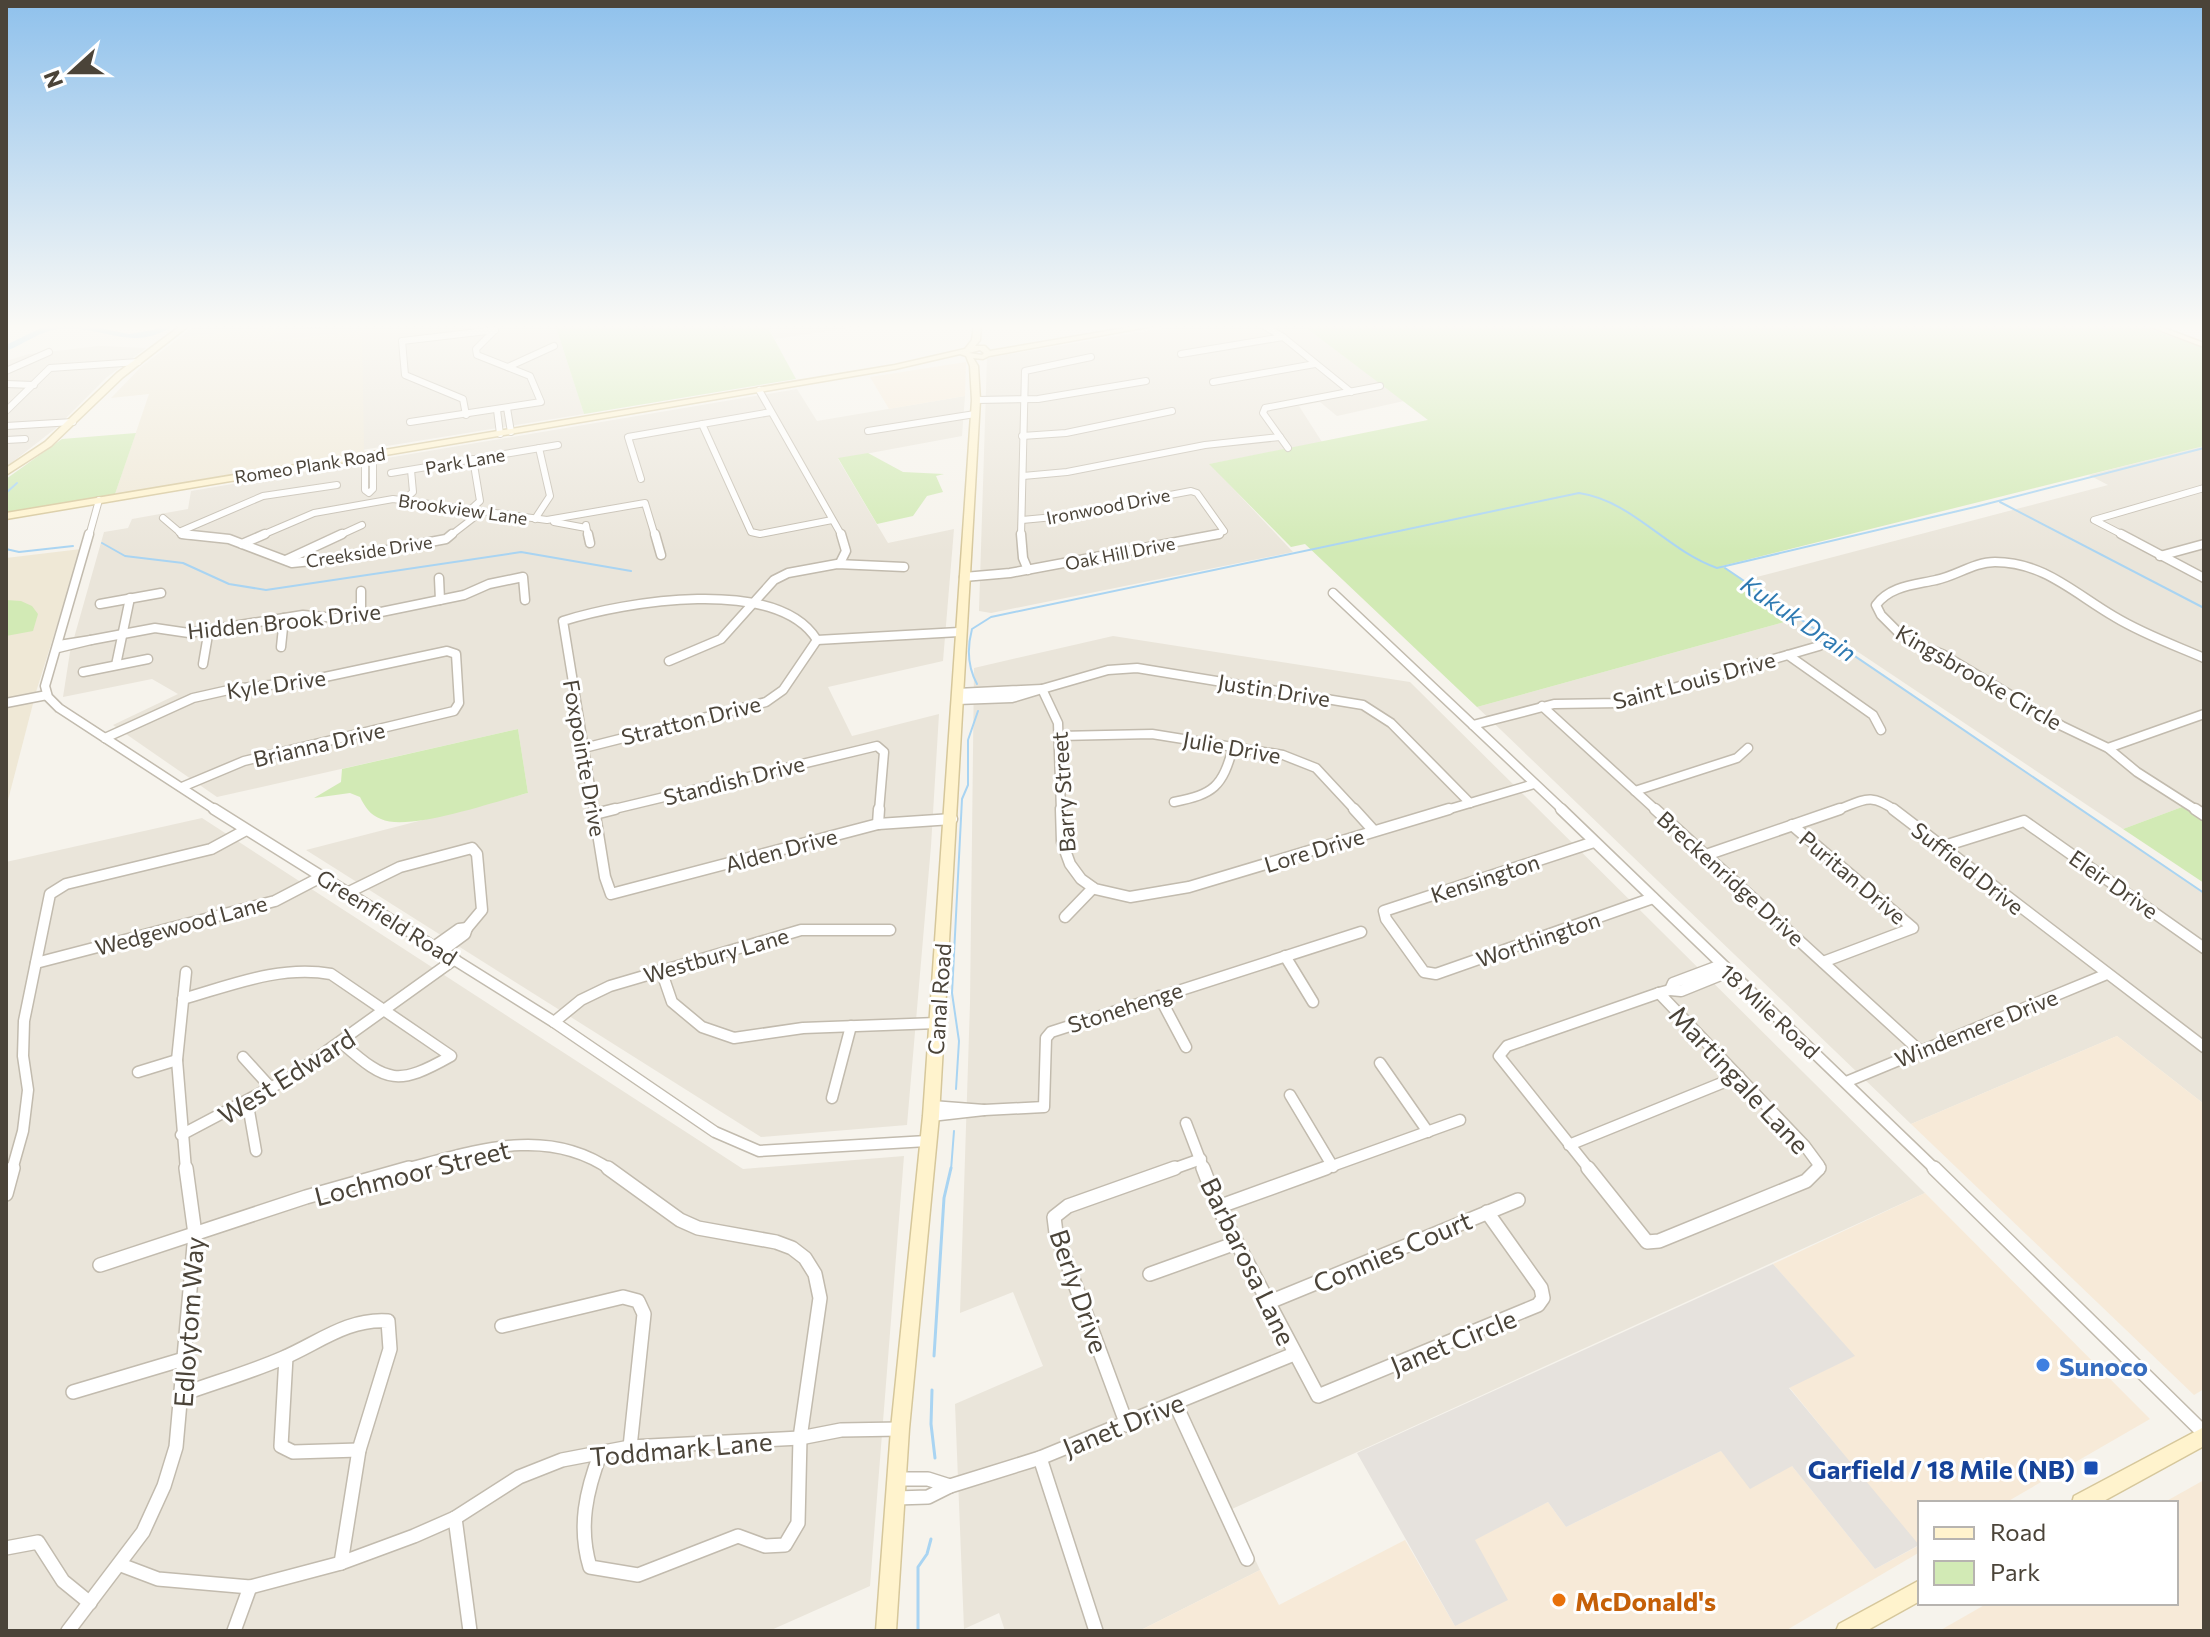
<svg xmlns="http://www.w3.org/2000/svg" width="2210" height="1637" viewBox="0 0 2210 1637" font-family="Commissioner,sans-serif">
<rect width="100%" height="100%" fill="#f6f3ec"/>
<g fill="#eae5da">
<polygon points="197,324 555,324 584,414 362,450 362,331 264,342 282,326 179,338"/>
<polygon points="766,324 875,324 775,339"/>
<polygon points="1189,324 1301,324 1404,401 1337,416 1320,402 1299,406 1322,442 1210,464 1293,552 991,613 979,611 987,358"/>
<polygon points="99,346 146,348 107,377 56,428 6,467 6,361 29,354"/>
<polygon points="797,389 817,421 965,396 962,436 838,459 888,543 954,529 943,661 828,687 852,736 939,714 931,846 907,1125 761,1137 306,850 528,793 518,729 217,797 113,725 178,694 152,679 63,697 70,652 104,532 128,528 132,519 188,509 191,491"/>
<polygon points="2204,446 2204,821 2182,807 2123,829 1749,579 2108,485 2089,475"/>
<polygon points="1799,618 2204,893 2204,1104 2117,1036 1911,1124 1477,707"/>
<polygon points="1113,636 1410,682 1925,1193 1232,1509 1260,1570 1139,1631 1005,1631 999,1613 964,1629 955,1404 1043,1366 1013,1292 960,1313 970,1003 974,668"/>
<polygon points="202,818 743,1169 904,1156 870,1586 769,1631 6,1631 6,862"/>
</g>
<g fill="#f7ead8">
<polygon points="966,362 965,396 889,409 870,377"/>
<polygon points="2117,1036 2204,1104 2204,1389 2194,1395 1911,1124"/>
<polygon points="1925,1193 2150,1419 2005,1503 1920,1503 1920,1552 1785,1631 1139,1631 1260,1570 1279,1605 1405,1540 1455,1626 1474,1540 1548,1502 1566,1527 1721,1451 1792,1466 1875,1569 1918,1546 1789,1387 1854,1356 1773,1264"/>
<polygon points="2204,1480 2204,1631 1939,1631 1988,1603 2176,1603 2176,1503 2163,1503"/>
</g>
<polygon fill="#e6e2dd" points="1773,1264 1855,1356 1789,1388 1919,1545 1875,1569 1792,1466 1750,1489 1721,1451 1566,1527 1548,1502 1475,1540 1508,1600 1455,1626 1357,1453"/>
<g fill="#efe8d6">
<polygon points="284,326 266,342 362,331 364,452 115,494 149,394 111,398 142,366 179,338"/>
<polygon points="81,549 36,692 6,808 6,558"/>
</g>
<g fill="#d2eab5">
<polygon points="555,324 766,324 796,379 584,414"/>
<polygon points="1301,324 2136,324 2204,348 2204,446 1722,566 1799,618 1477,707 1305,544 1291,547 1209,464 1428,420"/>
<polygon points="136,433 115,494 6,513 6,479 62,439"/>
<polygon points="868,453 903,472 944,474 936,476 943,492 927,496 913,516 877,524 838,458"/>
<polygon points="6,600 21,601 32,606 38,614 33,631 6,636"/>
<path d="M518,729L528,793C496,801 409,832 381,819C370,815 365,807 360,797L350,793L314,798L341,782L342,769Z"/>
<polygon points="2182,807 2204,821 2204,883 2123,829"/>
</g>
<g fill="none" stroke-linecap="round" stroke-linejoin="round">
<g stroke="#a9d4f2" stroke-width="2">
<polyline points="6,493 17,483"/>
<polyline points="2000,502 2204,608"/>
<polyline points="102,543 125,556 183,563 229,584 266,590 521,552 631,571"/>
<polyline points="6,549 19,552 73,546"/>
<polyline points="1725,568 2204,893"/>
<path d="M977,684C967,666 967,648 972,629L991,617L1579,493C1633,501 1666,550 1717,568L1975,507L2204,448"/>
<polyline points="956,1089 959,1041 952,993 962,799 968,785 968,740 978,711"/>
<polyline points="951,1170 954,1131"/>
</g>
<g stroke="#a9d4f2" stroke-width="3">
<polyline points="934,1356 944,1198 951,1168"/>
<polyline points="932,1390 931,1424 935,1458"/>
<polyline points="918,1631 918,1567 927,1554 931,1539"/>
</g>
<path fill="#a9d4f2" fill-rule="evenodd" d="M57,324H80L129,334L153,330L165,324H176C132,355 104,324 59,329C40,331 24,344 6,351V345L39,329Z"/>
<defs>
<g id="street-far3">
<polyline points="308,324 319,324"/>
<polyline points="1261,324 1283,337 1351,392"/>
<polyline points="1181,354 1283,337"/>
<polyline points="508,367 554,346"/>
<polyline points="6,371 49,352"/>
<polyline points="1213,382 1315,364"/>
<polyline points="6,384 34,385"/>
<polyline points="759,390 842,536"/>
<polyline points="976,400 1038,399 1146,381"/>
<polyline points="507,408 511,432"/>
<polyline points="497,410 500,434"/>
<polyline points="6,411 50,368 138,362"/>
<polyline points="466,415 463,399 405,375 402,341 495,330"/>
<polyline points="410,422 541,402 530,376 477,355 476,349 495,330"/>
<polyline points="702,424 751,532 760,534 832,520"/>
<polyline points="6,426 73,422"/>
<polyline points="868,431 975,414"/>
<polyline points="1022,436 1066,433 1172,411"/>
<polyline points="6,440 25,439"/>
<polyline points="1288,448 1263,413 1265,408 1380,386"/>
<polyline points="365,456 365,490 369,493 373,489 373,455"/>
<polyline points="391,473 558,445"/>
<polyline points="1023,476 1067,472 1205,445 1280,437"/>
<polyline points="641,479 628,437 771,412"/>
<polyline points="404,500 413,492 411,470"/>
<polyline points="470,510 480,501 473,459"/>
<polyline points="163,518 183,535 196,536"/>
<polyline points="535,519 550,496 539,448"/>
<polyline points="1022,520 1054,517 1191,491 1197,493 1224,531 1212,536"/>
<polyline points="554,522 586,528"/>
<polyline points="586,525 588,536"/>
<polyline points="179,532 263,496 337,485"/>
<polyline points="89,536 99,500"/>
<polyline points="260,536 314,513 393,499 547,520 645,503 655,536"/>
<polyline points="338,536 362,525"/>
<polyline points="450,536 481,512"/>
<polyline points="1021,536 1025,371 1091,357"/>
<polyline points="2125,536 2094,520 2204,488"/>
</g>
<g id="street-far2">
<polyline points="89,534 45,686 48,697 59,708 217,811"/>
<polyline points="182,534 229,539 292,563 351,557 446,539 452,534"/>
<polyline points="588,534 590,543"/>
<polyline points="655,534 661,555"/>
<polyline points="1021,534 1023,558 1028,570"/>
<polyline points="2121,534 2204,578"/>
<polyline points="242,544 265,534"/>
<polyline points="2160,556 2204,544"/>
<polyline points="286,560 342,534"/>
<polyline points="840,563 846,551 841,534"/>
<polyline points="964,577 1010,573 1219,534"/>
<polyline points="439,578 440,600"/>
<polyline points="361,591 361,616"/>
<polyline points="1333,593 1564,811"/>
<polyline points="100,604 161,593"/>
<polyline points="91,640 155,628 189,633 303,615 347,619 464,595 489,584 523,577 525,600"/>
<polyline points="817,640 959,632"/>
<polyline points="281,647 284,618"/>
<polyline points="58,648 91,640 59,645"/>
<polyline points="1788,655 1873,715 1881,730"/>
<polyline points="669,661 721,639 774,580 788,573 837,564 904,567"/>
<polyline points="203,664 209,629"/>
<polyline points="116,665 130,598"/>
<polyline points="83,672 148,659"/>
<polyline points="957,693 1042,689 1012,698 957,700"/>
<polyline points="6,703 47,695"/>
<polyline points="1542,706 1657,811"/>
<polyline points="1473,725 1554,704 1621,703 1819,646"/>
<polyline points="1059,736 1152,734 1283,755 1316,768 1356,811"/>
<polyline points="105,738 193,698 233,689 306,681 447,651 456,654 459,703 454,711 244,761 182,787"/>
<polyline points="584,748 766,702 783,690 817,640"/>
<polyline points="2108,748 2204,714"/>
<polyline points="1635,791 1737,758 1748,748"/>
<path d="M1174,802C1214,794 1222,787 1233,748"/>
<polyline points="1470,803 1534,784"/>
<path d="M594,811L563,621C623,602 777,575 817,640"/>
<polyline points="606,811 877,746 884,752 879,811"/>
<polyline points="1061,811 1058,723 1042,689 1108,670 1137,668 1363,705 1391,723 1470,803"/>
<polyline points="1443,811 1470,803"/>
<path d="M1834,811C1863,801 1869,791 1896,811"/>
<path d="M2198,811L2137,772L2108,748L2062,726L1942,654L1905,639L1881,615L1876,605C1890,586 1914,585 1936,580C1956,576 1974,562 1995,562C2044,562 2075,594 2115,617C2143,634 2174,645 2204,658"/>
</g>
<g id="street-far1">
<polyline points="214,809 554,1022 715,1132 759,1151 927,1141"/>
<polyline points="594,809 605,877 611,894 878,824 952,819"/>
<polyline points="1061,809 1062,842 1070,864 1081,879 1095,889 1130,897 1189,887 1449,809"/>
<polyline points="1354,809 1374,831"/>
<polyline points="1561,809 1936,1170"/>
<polyline points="1655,809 1920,1051"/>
<polyline points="1893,809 2204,1047"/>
<polyline points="2195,809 2204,815"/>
<polyline points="595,814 615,809"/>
<polyline points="878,824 879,809"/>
<polyline points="1792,825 1913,928 1823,962"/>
<polyline points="1594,842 1384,911 1386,919 1424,972 1436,974 1653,898"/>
<polyline points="1941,847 2024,821 2204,948"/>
<polyline points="1706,855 1840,809"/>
<polyline points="349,892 400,867 472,848 477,854 482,910 467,928"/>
<polyline points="1065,917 1093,888"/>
<polyline points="435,946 459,929 467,928 465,934 442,951"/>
<polyline points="1285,956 1313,1002"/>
<polyline points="36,963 275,901 321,877"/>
<polyline points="1721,965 1673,983 1670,990 1681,991 1728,972"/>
<polyline points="661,970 672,1002 702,1027 734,1038 803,1028 937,1023"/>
<polyline points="1659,993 1805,1146 1819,1165 1819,1170"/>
<polyline points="1659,993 1670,990"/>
<polyline points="1159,996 1186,1047"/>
<path d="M183,999C232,985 280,965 331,974L451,1056C398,1086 387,1083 343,1044"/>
<polyline points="554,1022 581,1000 610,986 801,930 890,930"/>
<polyline points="243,1057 272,1089"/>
<polyline points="1380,1063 1428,1132"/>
<polyline points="138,1072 177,1060"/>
<polyline points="1846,1082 2107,974"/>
<polyline points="1290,1095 1333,1167"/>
<polyline points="832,1098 851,1026"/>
<polyline points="248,1105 256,1151"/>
<polyline points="984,1110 1044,1107 1046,1038 1051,1032 1361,932"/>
<polyline points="931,1116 984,1110 932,1106"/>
<polyline points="1186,1123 1204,1170"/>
<polyline points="181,1135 289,1078 455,959"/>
<polyline points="1569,1145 1739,1076"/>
<polyline points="12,1170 23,1131 28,1090 23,1056 24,1021 50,894 66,884 211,849 246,830"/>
<polyline points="186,1170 177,1060 186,972"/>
<path d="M401,1170C472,1152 545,1124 611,1170"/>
<polyline points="1170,1170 1201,1159"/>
<polyline points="1321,1170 1460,1120"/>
<polyline points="1590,1170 1499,1056 1507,1046 1659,993"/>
</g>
<g id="street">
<polyline points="1203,1168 1218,1207 1318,1396 1538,1305 1543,1298 1541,1288 1487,1212"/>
<polyline points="1588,1168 1647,1242 1659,1241 1806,1181 1819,1168"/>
<polyline points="1934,1168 2204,1433"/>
<polyline points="6,1194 13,1168"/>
<polyline points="1218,1207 1326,1168"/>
<polyline points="100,1265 306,1197 409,1168"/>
<polyline points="1150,1274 1236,1243"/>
<polyline points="1267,1303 1518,1200"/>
<polyline points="502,1326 623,1297 638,1301 644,1314 630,1447"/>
<polyline points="286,1357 281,1446 293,1452 359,1450"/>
<polyline points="73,1392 184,1359"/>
<path d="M183,1394C216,1382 251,1372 283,1358C318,1343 348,1318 388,1321L390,1349L359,1450L341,1563"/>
<polyline points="1175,1403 1247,1559"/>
<polyline points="1127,1425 1056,1233 1054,1217 1068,1206 1175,1168"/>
<path d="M601,1452C586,1491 578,1527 590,1567L638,1575L738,1536L765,1546L785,1545L798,1523L800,1438L820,1298L815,1274L805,1258L792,1248L776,1242L698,1228L680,1220L608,1168"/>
<polyline points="1040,1458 1096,1631"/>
<polyline points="950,1486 1040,1458 1294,1354"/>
<polyline points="896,1498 928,1497 950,1486 928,1479 897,1479"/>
<polyline points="455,1518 470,1631"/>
<polyline points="6,1548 38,1542 63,1581 90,1603"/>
<polyline points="121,1565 158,1579 250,1587 341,1563 414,1536 455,1518 519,1477 562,1460 630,1447 800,1438 841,1430 900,1429"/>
<polyline points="68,1631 143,1532 164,1486 176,1447 195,1234 186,1168"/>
<polyline points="234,1631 250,1587"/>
</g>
<g id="secondary">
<polygon points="183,324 191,324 123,377 51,446 6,475 6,468 45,442 117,373"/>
<path d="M974,324H981L980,340L975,346H985L990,351L1148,324H1164L989,356L983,359L973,358L978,366L980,400L939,1116L909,1429L896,1631H876L891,1429L923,1116L972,400L970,366L966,356L960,354L895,369L6,519V513L895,365L965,349L972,340ZM980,350L984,353L982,355L969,353Z"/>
<polygon points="2143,324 2153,324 2204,343 2204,347"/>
<polygon points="2204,1427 2204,1446 2100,1503 2072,1503 2074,1496"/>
<polygon points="1920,1580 1920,1601 1866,1631 1836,1631 1839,1624"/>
</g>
</defs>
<use href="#street-far3" stroke="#c2bbae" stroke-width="8"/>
<use href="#street-far2" stroke="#c2bbae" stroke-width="11"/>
<use href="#street-far1" stroke="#c2bbae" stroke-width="13"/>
<use href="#street" stroke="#c2bbae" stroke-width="16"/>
<use href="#secondary" stroke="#d6c79b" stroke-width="3"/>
<use href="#street-far3" stroke="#fff" stroke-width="6"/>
<use href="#street-far2" stroke="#fff" stroke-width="8"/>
<use href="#street-far1" stroke="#fff" stroke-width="10"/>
<use href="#street" stroke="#fff" stroke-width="13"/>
<use href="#secondary" fill="#fff3cd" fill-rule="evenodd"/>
</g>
<linearGradient id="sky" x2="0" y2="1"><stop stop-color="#8fc1ec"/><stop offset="0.59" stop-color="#fbfaf6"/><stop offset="1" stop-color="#fbfaf6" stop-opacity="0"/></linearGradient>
<rect width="2210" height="553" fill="url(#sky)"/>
<circle fill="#3f7fe0" stroke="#fff" stroke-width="3" cx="2043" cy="1365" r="8"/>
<rect fill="#1a4fb4" stroke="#fff" stroke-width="3" x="2083" y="1460" width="16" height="16" rx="4"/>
<circle fill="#e8710a" stroke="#fff" stroke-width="3" cx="1559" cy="1600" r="8"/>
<g text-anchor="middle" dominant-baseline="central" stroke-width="6" stroke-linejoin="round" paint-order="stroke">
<g font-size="18" fill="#4b4439" stroke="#fff">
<text transform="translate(465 461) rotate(-10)">Park Lane</text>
<text transform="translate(310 465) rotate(-9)">Romeo Plank Road</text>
<text transform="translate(1108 506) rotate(-11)">Ironwood Drive</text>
<text transform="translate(463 509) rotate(8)">Brookview Lane</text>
<text transform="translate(369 551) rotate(-9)">Creekside Drive</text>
<text transform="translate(1120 553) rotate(-11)">Oak Hill Drive</text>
</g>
<g font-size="22" fill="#4b4439" stroke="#fff">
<text transform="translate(284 621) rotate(-6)">Hidden Brook Drive</text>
<text transform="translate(1979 677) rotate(30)">Kingsbrooke Circle</text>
<text transform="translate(1694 680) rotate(-15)">Saint Louis Drive</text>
<text transform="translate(276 684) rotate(-8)">Kyle Drive</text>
<text transform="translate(1274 690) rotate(9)">Justin Drive</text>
<text transform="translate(691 720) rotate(-14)">Stratton Drive</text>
<text transform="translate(319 744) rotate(-13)">Brianna Drive</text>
<text transform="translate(1232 747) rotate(10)">Julie Drive</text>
<text transform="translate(585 758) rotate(80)">Foxpointe Drive</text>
<text transform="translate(734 780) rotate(-14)">Standish Drive</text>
<text transform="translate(1063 792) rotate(-94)">Barry Street</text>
<text transform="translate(781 850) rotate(-15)">Alden Drive</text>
<text transform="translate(1314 850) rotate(-17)">Lore Drive</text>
<text transform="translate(1968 868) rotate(38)">Suffield Drive</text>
<text transform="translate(1853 877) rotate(40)">Puritan Drive</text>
<text transform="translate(1485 878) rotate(-18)">Kensington</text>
<text transform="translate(1731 878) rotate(42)">Breckenridge Drive</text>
<text transform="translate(2114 884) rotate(35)">Eleir Drive</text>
<text transform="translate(387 917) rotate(32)">Greenfield Road</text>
<text transform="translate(181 925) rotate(-15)">Wedgewood Lane</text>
<text transform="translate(1538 939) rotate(-19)">Worthington</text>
<text transform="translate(716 955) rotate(-16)">Westbury Lane</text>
<text transform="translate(939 999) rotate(-86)">Canal Road</text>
<text transform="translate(1125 1007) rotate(-18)">Stonehenge</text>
<text transform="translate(1770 1011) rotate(43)">18 Mile Road</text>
<text transform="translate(1976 1028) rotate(-22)">Windemere Drive</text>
</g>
<g font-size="24" font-style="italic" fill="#2e7ab2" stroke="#fff">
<text transform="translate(1799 618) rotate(34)">Kukuk Drain</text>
</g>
<g font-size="26" fill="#4b4439" stroke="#fff">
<text transform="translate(286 1076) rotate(-32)">West Edward</text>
<text transform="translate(1740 1079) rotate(47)">Martingale Lane</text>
<text transform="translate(412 1172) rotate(-14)">Lochmoor Street</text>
<text transform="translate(1392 1251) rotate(-23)">Connies Court</text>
<text transform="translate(1249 1261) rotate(64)">Barbarosa Lane</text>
<text transform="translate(1080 1291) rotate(71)">Berly Drive</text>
<text transform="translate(188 1322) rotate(-86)">Edloytom Way</text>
<text transform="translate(1453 1341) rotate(-22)">Janet Circle</text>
<text transform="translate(1123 1424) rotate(-22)">Janet Drive</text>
<text transform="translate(681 1448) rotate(-5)">Toddmark Lane</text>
</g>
<g font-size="26" font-weight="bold" fill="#366cbe" stroke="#fff" text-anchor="start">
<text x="2059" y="1365">Sunoco</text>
</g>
<g font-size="26" font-weight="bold" fill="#164399" stroke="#fff" text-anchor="end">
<text x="2075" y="1468">Garfield / 18 Mile (NB)</text>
</g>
<g font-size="26" font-weight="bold" fill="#c56008" stroke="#fff" text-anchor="start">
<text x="1575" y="1600">McDonald's</text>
</g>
</g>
<rect width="2210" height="1637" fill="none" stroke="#4b4439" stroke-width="16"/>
<rect x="1918" y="1501" width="260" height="104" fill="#ffffff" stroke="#b7b4b0" stroke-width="2"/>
<rect x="1934" y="1527" width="40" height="12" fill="#fff3cd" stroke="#b7b4b0" stroke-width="2"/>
<text x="1990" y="1541" font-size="24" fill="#4b4439">Road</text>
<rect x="1934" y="1561" width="40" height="24" fill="#d2eab5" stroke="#b7b4b0" stroke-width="2"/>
<text x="1990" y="1581" font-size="24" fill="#4b4439">Park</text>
<g transform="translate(72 72) rotate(249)" stroke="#ffffff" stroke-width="6" paint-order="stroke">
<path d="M0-6L14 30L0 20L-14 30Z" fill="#4b4439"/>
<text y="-12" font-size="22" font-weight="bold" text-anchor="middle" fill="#4b4439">N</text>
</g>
</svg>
